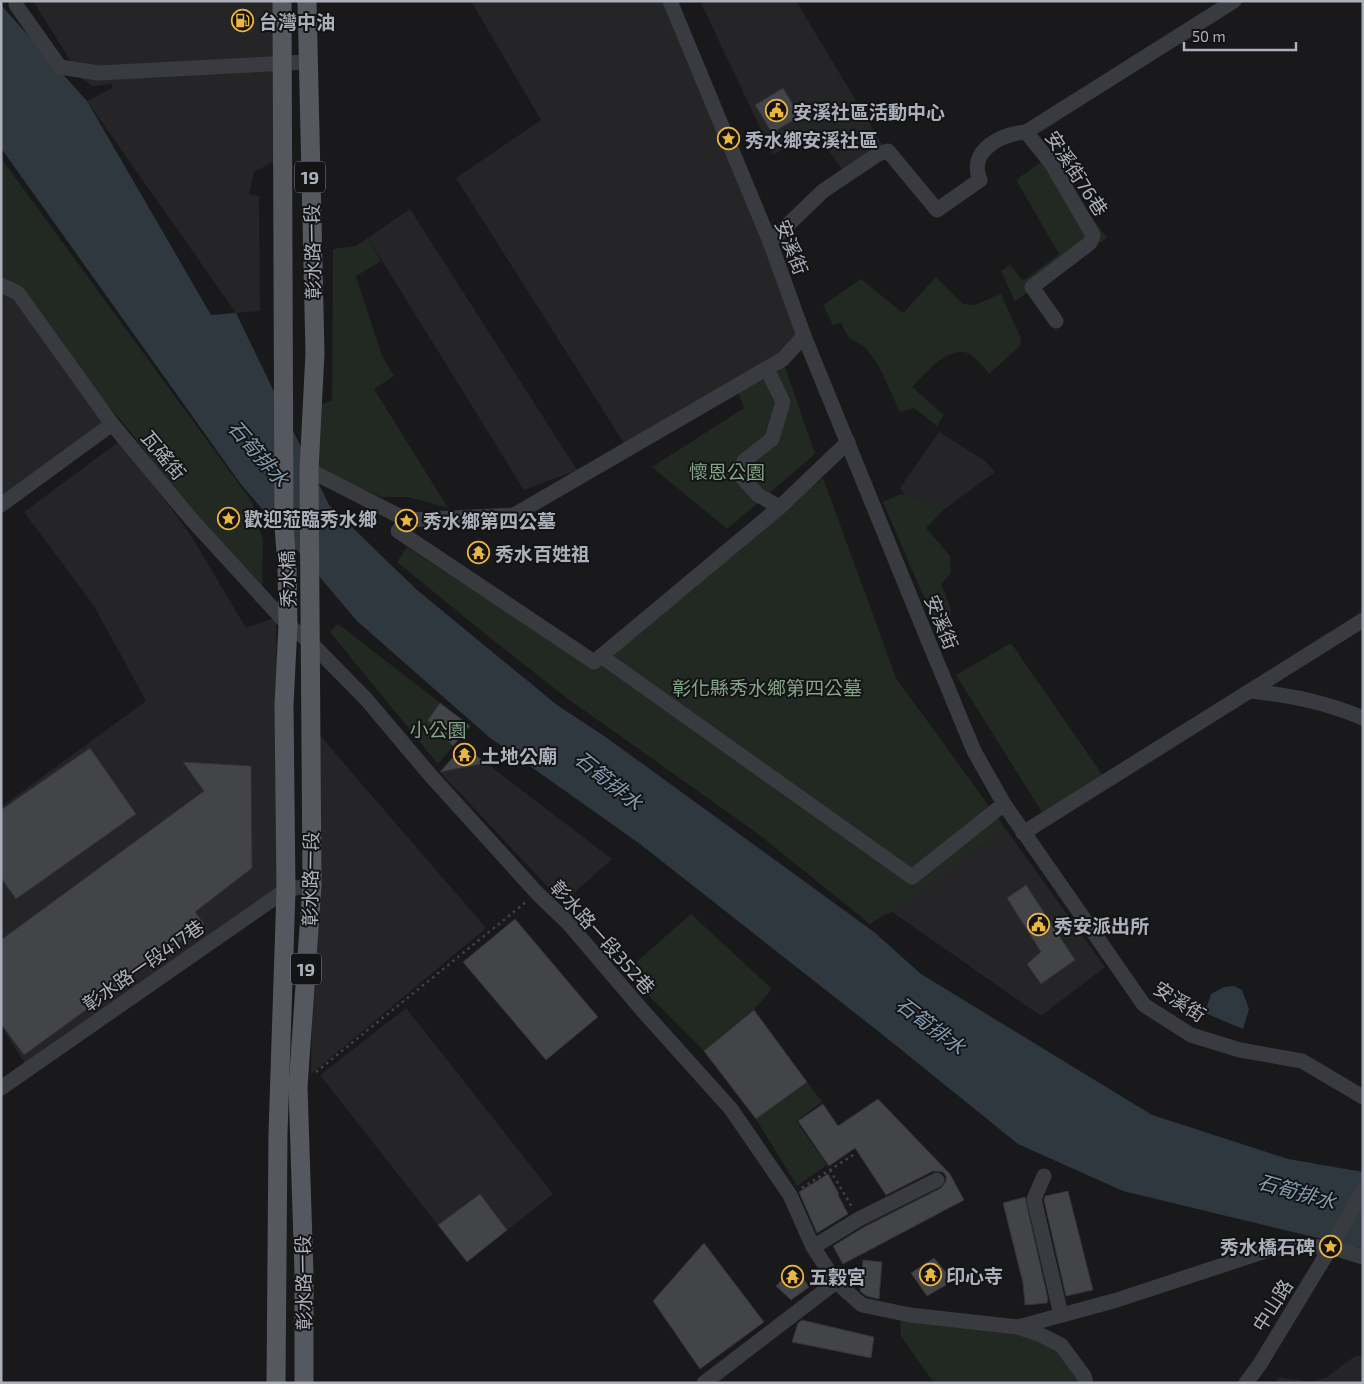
<svg xmlns="http://www.w3.org/2000/svg" width="1364" height="1384" viewBox="0 0 1364 1384" font-family="'Exo 2','Noto Sans TC',sans-serif">
<rect width="100%" height="100%" fill="#19191b"/>
<g fill="#252528">
<polygon points="33,1 278,1 275,161 254,172 249,194 259,196 260,311 236,313 87,101 112,88 112,84 92,86 82,79"/>
<polygon points="471,1 668,1 809,337 627,448 456,178 541,120"/>
<polygon points="700,1 796,1 888,154 849,181 815,129 773,155"/>
<polygon points="410,209 577,470 524,490 368,238"/>
<polygon points="1,286 4,287 112,425 1,509"/>
<polygon points="939,432 984,460 995,472 942,511 927,501 904,494 900,488"/>
<polygon points="121,440 190,534 246,628 276,617 280,893 30,1072 1,1026 1,807 146,701 94,606 24,512"/>
<polygon points="316,731 486,928 311,1074"/>
<polygon points="486,763 612,859 563,903 440,772"/>
<polygon points="1005,828 1105,967 1041,1016 891,911"/>
<polygon points="406,1008 553,1194 467,1262 320,1075"/>
<polygon points="1355,1356 1363,1356 1363,1383 1275,1383 1279,1377 1312,1382 1327,1377"/>
</g>
<g fill="#212922">
<polygon points="1048,157 1107,238 1015,301 1001,271 1010,265 1023,281 1059,254 1016,180"/>
<polygon points="1,158 252,502 263,540 262,605 132,434 1,278"/>
<polygon points="368,238 381,261 356,276 382,356 394,376 374,389 448,508 408,497 381,497 314,466 315,408 332,400 333,249 356,246"/>
<path d="M936,277L963,304L974,305L1001,294L1021,339L1020,346L989,374C984,368 977,358 970,354C949,344 925,374 912,387L944,415L937,426L914,408L900,412L879,366L865,347L849,338L841,323L833,325L823,305L861,279L903,313Z"/>
<polygon points="784,364 815,454 727,529 652,467 744,408 737,390"/>
<polygon points="823,478 896,678 1005,828 887,915 888,913 870,924 757,833 568,699 478,628 397,562 407,547 594,670 729,555"/>
<polygon points="904,494 927,501 942,511 926,528 950,556 951,573 941,584 951,609 950,616 935,623 883,502 896,496"/>
<polygon points="338,624 470,726 438,764 330,632"/>
<polygon points="1011,643 1106,780 1045,817 956,675"/>
<polygon points="691,914 772,989 754,1010 704,1051 625,972"/>
<polygon points="807,1082 822,1102 796,1121 827,1165 797,1186 756,1119"/>
<polygon points="900,1319 1016,1332 1039,1338 1059,1351 1083,1383 934,1383 901,1336"/>
</g>
<g fill="#2f383f">
<polygon points="1,5 87,101 211,315 236,313 329,505 417,590 557,705 607,738 874,932 921,974 1152,1115 1288,1159 1363,1172 1363,1249 1123,1191 1018,1144 883,1035 640,844 489,737 357,621 240,483 1,148"/>
<polygon points="1234,986 1242,990 1249,1009 1243,1029 1205,1013 1211,994 1224,987"/>
</g>
<g fill="#434448" stroke="#333337">
<polygon points="783,88 800,116 772,133 755,105"/>
<polygon points="440,703 470,726 453,746 428,720"/>
<polygon points="463,746 486,763 440,772"/>
<polygon points="90,748 136,814 16,899 1,878 1,810"/>
<polygon points="183,762 251,766 252,868 195,912 204,924 24,1055 1,1024 1,940 204,791"/>
<polygon points="1026,885 1075,960 1041,984 1027,964 1041,952 1007,898"/>
<polygon points="515,919 598,1017 546,1060 463,962"/>
<polygon points="754,1010 807,1082 756,1119 704,1051"/>
<polygon points="878,1099 950,1174 964,1200 843,1264 833,1246 864,1227 941,1188 946,1181 946,1176 943,1172 933,1171 886,1195 855,1148 829,1166 798,1121 823,1104 838,1126"/>
<polygon points="828,1174 839,1194 838,1195 848,1214 817,1233 799,1192"/>
<polygon points="1068,1191 1093,1290 1066,1296 1044,1200 1045,1196"/>
<polygon points="480,1194 507,1230 467,1262 438,1225"/>
<polygon points="1025,1197 1048,1299 1047,1303 1025,1305 1023,1283 1003,1203"/>
<polygon points="704,1243 764,1322 700,1369 653,1301"/>
<polygon points="934,1258 950,1277 946,1285 927,1296 911,1273"/>
<polygon points="863,1260 882,1262 879,1299 866,1296 860,1291"/>
<polygon points="795,1266 809,1287 791,1300 776,1286"/>
<polygon points="802,1320 874,1337 871,1358 792,1342 798,1323"/>
</g>
<g fill="none" stroke-linecap="round" stroke-linejoin="round">
<g stroke="#404247" stroke-width="2.5" stroke-dasharray="2.5 4" stroke-linecap="butt">
<polyline points="316,1072 526,902"/>
<polyline points="830,1170 852,1207"/>
<polyline points="802,1188 856,1153"/>
</g>
<g stroke="#3a3b40" stroke-width="15">
<polyline points="670,1 770,242 804,336 928,640 974,751 1004,804 1144,1005 1191,1035 1240,1050 1302,1061 1363,1097"/>
<polyline points="16,5 60,67 98,73 307,62"/>
<polyline points="1026,132 1051,163 1093,235 1090,243 1032,287 1056,321"/>
<path d="M770,242L823,191L878,154L888,151L937,210L980,180C967,150 1002,134 1026,132L1234,1"/>
<polyline points="1,285 18,293 112,424 192,520 288,625 309,641 366,699 431,776 537,893 568,923 643,1011 731,1109 790,1195 813,1247 836,1282 862,1305 910,1315 1018,1327 1041,1335 1061,1345 1084,1376 1086,1383"/>
<polyline points="767,369 783,402 772,439 744,461 738,473 758,495 780,507"/>
<polyline points="309,470 407,520 514,515 783,359 804,336"/>
<polyline points="1,505 112,424"/>
<polyline points="407,520 398,531 594,662 780,507 848,442"/>
<polyline points="601,656 912,877 1004,804"/>
<path d="M1252,691C1293,696 1325,702 1363,718"/>
<polyline points="1023,833 1363,620"/>
<polyline points="1,1088 286,890 312,885"/>
<polyline points="1044,1176 1034,1199 1061,1315"/>
<polyline points="813,1247 859,1219 937,1180"/>
<polyline points="1018,1327 1117,1300 1281,1246 1331,1247 1363,1257"/>
<polyline points="704,1383 836,1282"/>
<polyline points="1246,1383 1260,1364 1331,1247 1363,1190"/>
</g>
<g stroke="#56585f" stroke-width="19">
<polyline points="276,1383 278,1133 286,890 284,705 288,625 287,564 284,527 282,1"/>
<polyline points="304,1383 304,1273 298,1087 312,885 309,470 315,353 307,1"/>
</g>
</g>
<defs>
<symbol id="fuel-ring" viewBox="-11 -11 22 22"><circle r="9.5" fill="#141416" stroke="#e9b543" stroke-width="1.5"/><path d="M-5.5-6h7V0h2V4h1.3V-2.5L3-4.5l.8-.8L6-3V5H2.5V1h-1V6h-7ZM-4.2-4.7v3.2H.2V-4.7Z" fill="#e9b543"/></symbol>
<symbol id="civic-ring" viewBox="-11 -11 22 22"><circle r="9.5" fill="#141416" stroke="#e9b543" stroke-width="1.5"/><path d="M-.6-6.5H3V-4.5H.6V-3L4-1V1h2V6H-6V1h2V-1L-.6-3ZM-1.2 2.5V6h2.4V2.5Z" fill="#e9b543"/></symbol>
<symbol id="sight-ring" viewBox="-11 -11 22 22"><circle r="9.5" fill="#141416" stroke="#e9b543" stroke-width="1.5"/><path d="M0-6L1.8-2.2L6-1.7L2.9 1.2L3.7 5.4L0 3.3L-3.7 5.4L-2.9 1.2L-6-1.7L-1.8-2.2Z" fill="#e9b543"/></symbol>
<symbol id="temple-ring" viewBox="-11 -11 22 22"><circle r="9.5" fill="#141416" stroke="#e9b543" stroke-width="1.5"/><path d="M0-6L5-2H3V0L6.5 2.5H4V6H1.5V3h-3V6H-4V2.5H-6.5L-3 0V-2H-5Z" fill="#e9b543"/></symbol>
</defs>
<g fill-rule="evenodd">
<use href="#fuel-ring" x="230" y="8" width="25" height="25"/>
<use href="#civic-ring" x="764" y="98" width="25" height="25"/>
<use href="#sight-ring" x="716" y="126" width="25" height="25"/>
<use href="#sight-ring" x="216" y="506" width="25" height="25"/>
<use href="#sight-ring" x="394" y="508" width="25" height="25"/>
<use href="#temple-ring" x="466" y="540" width="25" height="25"/>
<use href="#temple-ring" x="452" y="742" width="25" height="25"/>
<use href="#civic-ring" x="1026" y="912" width="25" height="25"/>
<use href="#sight-ring" x="1318" y="1234" width="25" height="25"/>
<use href="#temple-ring" x="918" y="1262" width="25" height="25"/>
<use href="#temple-ring" x="780" y="1264" width="25" height="25"/>
</g>
<g text-anchor="middle" dominant-baseline="central" stroke-width="4" stroke-linejoin="round" paint-order="stroke">
<g fill="#141416" stroke="#7e8189" stroke-width="1">
<rect x="295" y="161.5" width="30" height="31" rx="4"/>
<rect x="291" y="953.5" width="30" height="31" rx="4"/>
</g>
<g font-size="18" font-weight="bold" fill="#acb0ba">
<text x="310" y="177">19</text>
<text x="306" y="969">19</text>
</g>
<g font-size="19" font-weight="bold" fill="#acb0ba" stroke="#141416" text-anchor="start">
<text x="259" y="21">台灣中油</text>
<text x="793" y="111">安溪社區活動中心</text>
<text x="745" y="139">秀水鄉安溪社區</text>
<text x="244" y="518">歡迎蒞臨秀水鄉</text>
<text x="423" y="520">秀水鄉第四公墓</text>
<text x="495" y="553">秀水百姓祖</text>
<text x="481" y="755">土地公廟</text>
<text x="1054" y="925">秀安派出所</text>
<text x="1315" y="1246" text-anchor="end">秀水橋石碑</text>
<text x="946" y="1275">印心寺</text>
<text x="809" y="1276">五穀宮</text>
</g>
<g font-size="19" fill="#acb0ba" stroke="#141416">
<text transform="translate(1077 173) rotate(57)">安溪街76巷</text>
<text transform="translate(792 247) rotate(69)">安溪街</text>
<text transform="translate(312 252) rotate(-91)">彰水路一段</text>
<text transform="translate(164 455) rotate(50)">瓦磘街</text>
<text transform="translate(287 579) rotate(-92)">秀水橋</text>
<text transform="translate(942 622) rotate(68)">安溪街</text>
<text transform="translate(310 879) rotate(-89)">彰水路一段</text>
<text transform="translate(603 937) rotate(48)">彰水路一段352巷</text>
<text transform="translate(143 965) rotate(-35)">彰水路一段417巷</text>
<text transform="translate(1180 1001) rotate(33)">安溪街</text>
<text transform="translate(303 1283) rotate(-91)">彰水路一段</text>
<text transform="translate(1272 1305) rotate(-58)">中山路</text>
</g>
<g font-size="19" fill="#84a487" stroke="#141416">
<text x="727" y="471">懷恩公園</text>
<text x="767" y="687">彰化縣秀水鄉第四公墓</text>
<text x="438" y="729">小公園</text>
</g>
<g font-size="20" font-style="italic" fill="#859db3" stroke="#141416">
<text transform="translate(259 453) rotate(49)">石筍排水</text>
<text transform="translate(609 780) rotate(39)">石筍排水</text>
<text transform="translate(931 1025) rotate(37)">石筍排水</text>
<text transform="translate(1297 1191) rotate(16)">石筍排水</text>
</g>
</g>
<rect width="1364" height="1384" fill="none" stroke="#acb0ba" stroke-width="5"/>
<path d="M1184 42v8h112v-8" fill="none" stroke="#acb0ba" stroke-width="2.5"/>
<text x="1192" y="42" font-size="15" fill="#acb0ba" stroke="#141416" stroke-width="4" paint-order="stroke">50 m</text>
</svg>
